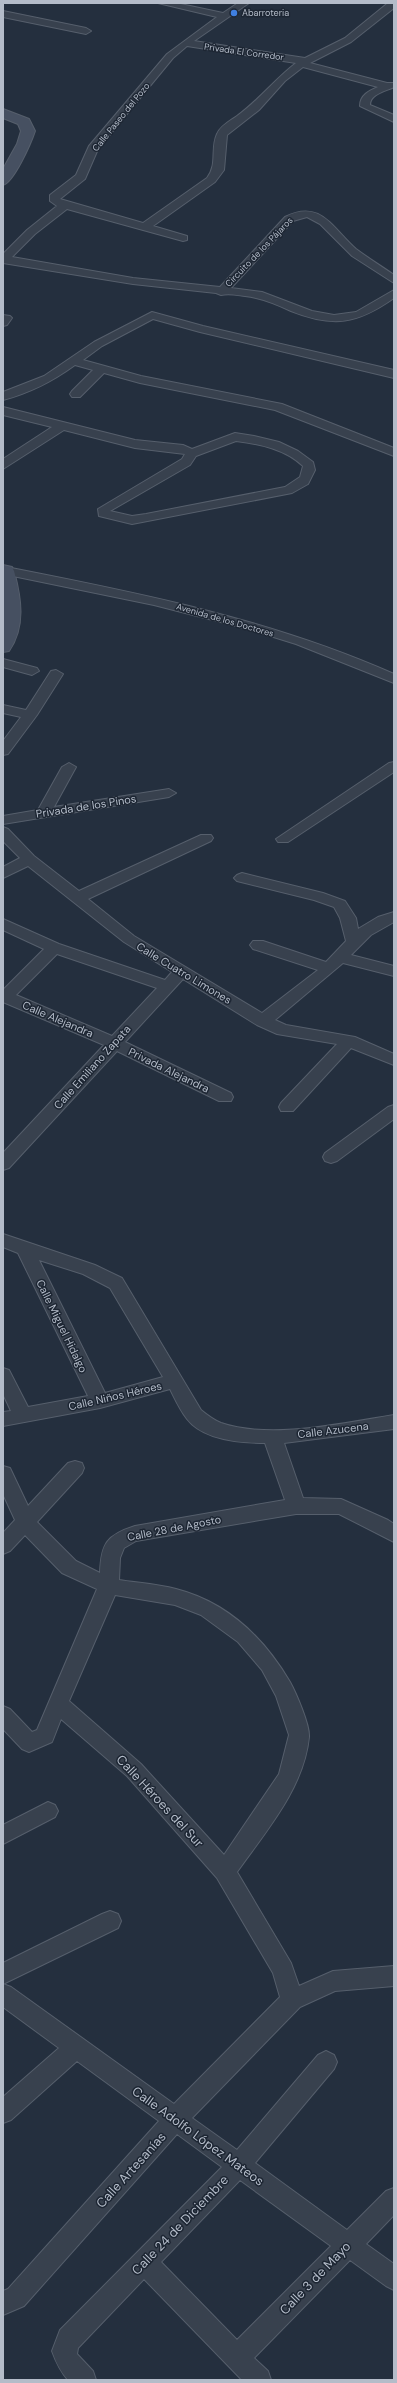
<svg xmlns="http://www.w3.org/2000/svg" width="397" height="2383" viewBox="0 0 397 2383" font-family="'DM Sans',sans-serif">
<rect width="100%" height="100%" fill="#242f3e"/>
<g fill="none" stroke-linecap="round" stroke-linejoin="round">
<defs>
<g id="street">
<path d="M158,3H176L223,13L238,3H249L194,41L305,58L345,38L388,3H394V8L351,42L310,63L387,83H394V87C386,91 370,94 370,105L394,115V122L360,106C360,95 369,91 378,87L303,67L285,81L259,110L227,135L224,170L215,182L153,226L187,236V240L183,241L67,209L35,234L12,257L133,278L220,287L285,217C321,199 332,228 356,249C368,258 381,266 394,275V283L352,256L320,224L307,217L293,221L231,288L262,292L312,311L334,315L356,312L394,290V298C357,324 334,328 291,311C276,304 262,298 245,296C237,295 229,293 221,295L216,293L133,284L3,263V254L27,230L57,206L50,201V195L76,175L89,146L167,54L217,17ZM187,46L296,63C275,79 259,100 237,116C230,121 220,126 217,134C210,149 218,164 207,178L143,223L60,199L85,179L98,149L173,58Z"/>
<polygon points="3,11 86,28 91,31 86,34 3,17"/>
<path d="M152,312L203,326L394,370V378L200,332L153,319L102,346L83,360L141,376L282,404L394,448V456L275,410L140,383L104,373L80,397H72L70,394L72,391L93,370L75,365C53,381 30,393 3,400V392L44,376L94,342Z"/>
<polygon points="3,315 10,316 12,318 7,325 3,326"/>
<path d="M3,407L135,440L183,445L192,449L235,433L254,436L279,442L298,451L313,462L315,470L308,484L292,493L132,524L99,516L98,509L182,459L185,454L135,448L64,430L3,469V459L52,427L3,415ZM236,441C260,444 285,449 303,466L300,477L285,487L146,514L132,516L110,511L190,465L196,456Z"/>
<path d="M6,567C139,593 270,619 394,674V683L296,644L248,629L154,605L3,574V568Z"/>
<polygon points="3,659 37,668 39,671 32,675 3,667"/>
<polygon points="56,670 63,674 37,715 8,754 3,755 3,741 21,717 3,713 3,705 26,710 51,671"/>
<polygon points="394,762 394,772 288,842 278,842 276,839 389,763"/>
<polygon points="69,763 76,767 54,807 169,789 176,793 169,797 3,824 3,816 38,810 62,767"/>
<path d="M3,827L8,829L34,856L79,891L201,835H211L213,838L211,841L88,899L134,936L262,1013L318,970L253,949L250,945L253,941H263L326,962L346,941L340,918L334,907L314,900L237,881L234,878L237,875L242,873L323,893L345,901L356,918L358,929L378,917L394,912V922L371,935L351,955L394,966V976L343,963L275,1020L286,1025L355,1037L394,1054V1065L351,1048L293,1111H281L279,1107L281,1103L337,1044L277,1034L257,1025L183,979L125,1042L231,1093L233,1097L231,1101H219L117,1051L9,1168L3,1170V1153L104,1045L3,1002V990L44,949L3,930V919L59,944L165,980L172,972L124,942L28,866L3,878V867L20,858L3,841ZM57,954L157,988L112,1036L16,995Z"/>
<polygon points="394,1105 394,1119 337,1161 331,1163 325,1161 323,1157 325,1153 388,1107"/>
<path d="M3,1234L95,1265L122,1278L201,1410C207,1415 214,1420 221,1423C271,1440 343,1423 394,1415V1429L284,1443L303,1498L341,1499L388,1520L394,1524V1542L339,1514H296L136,1541L124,1548L120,1558L119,1580C138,1583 157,1584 176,1589C227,1602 264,1638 290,1682C296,1693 310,1725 309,1737C304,1788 266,1831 237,1872L291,1963L299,1986L333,1971L394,1966V1986L335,1991L300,2007L192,2118L237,2150L318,2055L326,2051L334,2055L337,2062L334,2069L255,2163L347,2230L386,2191L394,2188V2215L366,2244L394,2264V2290L386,2286L350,2260L254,2358L268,2371L271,2380H242L144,2279L78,2348L77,2354L93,2371L96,2380H68C60,2371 56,2362 52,2351L60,2330L222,2167L177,2134L24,2306L3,2315V2291L8,2289L159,2121L77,2061L11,2120L3,2123V2097L59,2048L3,2007V1963L102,1914L110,1911L118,1914L121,1921L118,1928L3,1984L11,1987L174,2104L280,1997L273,1973L217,1878L127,1776L61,1719L52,1742L29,1752L22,1749L3,1729V1706L10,1709L32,1732L37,1730L97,1589L62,1573L25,1535L10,1551L3,1554V1533L15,1520L3,1494V1466L10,1468L28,1506L68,1463L75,1461L82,1463L84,1468L82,1473L37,1522L76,1561L100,1573C101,1543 107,1535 135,1526L285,1500L265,1443C241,1443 203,1440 187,1419C180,1410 175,1399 170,1389L100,1408L3,1426V1412L11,1411L3,1394V1368L9,1370L28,1407L88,1396L18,1253L3,1247ZM39,1260L83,1274L110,1288L163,1377L105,1393ZM115,1595L175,1605L201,1615L238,1642L262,1670L276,1696L289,1735L279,1774L224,1855L141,1764L69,1701ZM240,2180L331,2246L237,2340L161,2262Z"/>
<polygon points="48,1802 55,1805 58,1811 55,1817 3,1844 3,1825"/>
</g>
<g id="secondary">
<path d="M3,109L29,119L35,131C31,143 14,182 3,185V169L17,144L21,131L18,124L3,118Z"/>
<path d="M3,565L12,567L14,571C21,598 26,626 9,651L3,652Z"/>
</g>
</defs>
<use href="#street" stroke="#565f6c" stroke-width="2"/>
<use href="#secondary" stroke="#565f6c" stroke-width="2"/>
<use href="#street" fill="#38414e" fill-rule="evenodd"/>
<use href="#secondary" fill="#465061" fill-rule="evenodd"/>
</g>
<circle fill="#3f7fe0" stroke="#1d2633" stroke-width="1.5" cx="234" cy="13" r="4"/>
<g text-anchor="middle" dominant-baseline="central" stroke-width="3" stroke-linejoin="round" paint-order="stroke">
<g font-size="9" fill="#b4bcc9" stroke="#1d2633" text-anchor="start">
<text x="242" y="13">Abarroteria</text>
</g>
<g font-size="9" fill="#b4bcc9" stroke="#1d2633">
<text transform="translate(244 52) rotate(8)">Privada El Corredor</text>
<text transform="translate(121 117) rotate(-51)">Calle Paseo del Pozo</text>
<text transform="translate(259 252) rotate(-46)">Circuito de los Pájaros</text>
<text transform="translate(225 620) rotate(16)">Avenida de los Doctores</text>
</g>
<g font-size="11" fill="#b4bcc9" stroke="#1d2633">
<text transform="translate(86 806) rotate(-9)">Privada de los Pinos</text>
<text transform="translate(184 973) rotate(31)">Calle Cuatro Limones</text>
<text transform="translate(58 1019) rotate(23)">Calle Alejandra</text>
<text transform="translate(92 1067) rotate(-48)">Calle Emiliano Zapata</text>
<text transform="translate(169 1070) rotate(26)">Privada Alejandra</text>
<text transform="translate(62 1326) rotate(64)">Calle Miguel Hidalgo</text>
<text transform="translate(115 1396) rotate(-13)">Calle Niños Héroes</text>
<text transform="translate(333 1430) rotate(-7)">Calle Azucena</text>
<text transform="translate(174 1528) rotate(-11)">Calle 28 de Agosto</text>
</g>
<g font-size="13" fill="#b4bcc9" stroke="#1d2633">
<text transform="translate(160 1801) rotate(47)">Calle Héroes del Sur</text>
<text transform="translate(198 2136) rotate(36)">Calle Adolfo López Mateos</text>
<text transform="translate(131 2170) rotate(-48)">Calle Artesanías</text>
<text transform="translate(180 2225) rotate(-46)">Calle 24 de Diciembre</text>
<text transform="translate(315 2278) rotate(-46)">Calle 3 de Mayo</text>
</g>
</g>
<rect width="397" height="2383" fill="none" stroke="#b4bcc9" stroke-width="8"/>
</svg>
